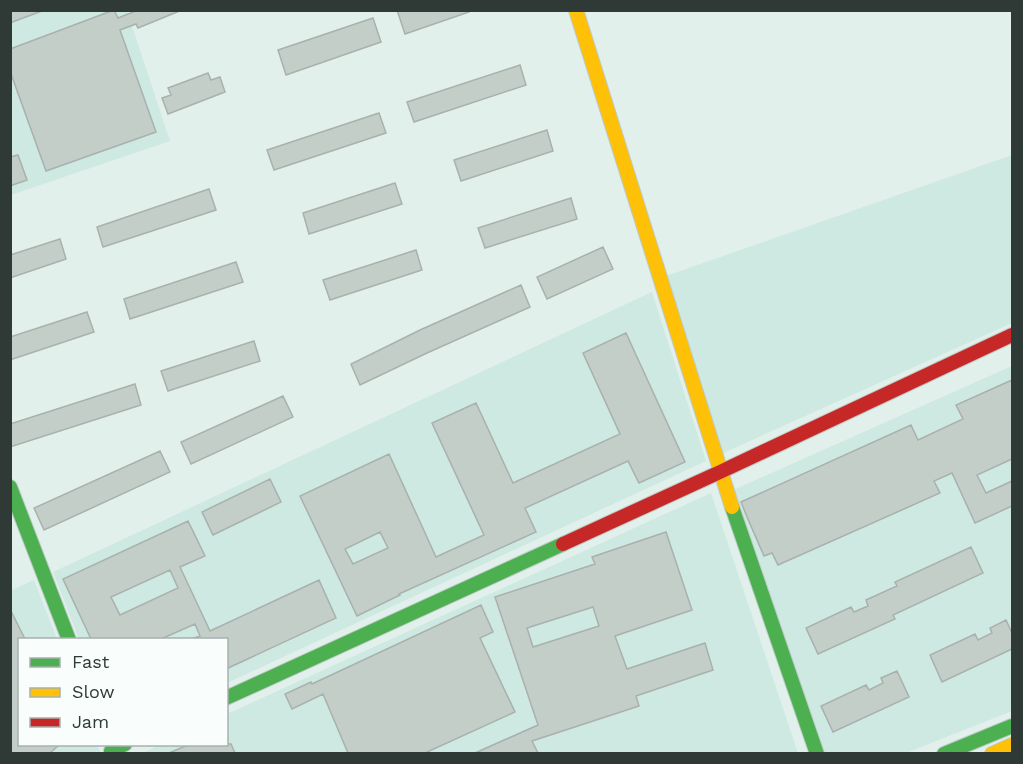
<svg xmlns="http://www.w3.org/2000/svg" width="1023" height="764" font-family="'Work Sans',sans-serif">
<rect width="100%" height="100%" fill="#e2f0ec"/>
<path fill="#cee8e2" d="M 10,11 L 127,11 L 170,141 L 11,195 Z
M 1012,155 L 1012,323 L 721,454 L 666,276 Z
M 652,292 L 706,461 L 227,683 L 226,640 L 79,639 L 53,572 Z
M 1012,366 L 1012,711 L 906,753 L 823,753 L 731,491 Z
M 711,493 L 798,753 L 140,754 L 160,745 L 226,744 L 227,714 Z
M 34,580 L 57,639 L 20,640 L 20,744 L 97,745 L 101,753 L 11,753 L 10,591 Z"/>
<path fill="#c2cec7" stroke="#a8b1ad" stroke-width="1.5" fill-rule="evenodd" d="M 10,10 L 42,10 L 42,11 L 10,23 Z
M 114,10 L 118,18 L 138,10 L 182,10 L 138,28 L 136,24 L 120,30 L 156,132 L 46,171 L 10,71 L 10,49 Z
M 397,10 L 469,10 L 469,12 L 405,34 Z
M 373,18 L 381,42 L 286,75 L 278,50 Z
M 520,65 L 526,85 L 414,122 L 407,102 Z
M 208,73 L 211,80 L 220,77 L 225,92 L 168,114 L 162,98 L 171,95 L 168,88 Z
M 379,113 L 386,133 L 274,170 L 267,150 Z
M 547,130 L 553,151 L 461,181 L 454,160 Z
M 18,155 L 27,180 L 10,186 L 10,157 Z
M 395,183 L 402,204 L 309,234 L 303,213 Z
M 209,189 L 216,210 L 103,247 L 97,227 Z
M 571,198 L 577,219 L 485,248 L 478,228 Z
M 60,239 L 66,259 L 10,278 L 10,255 Z
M 603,247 L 613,269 L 547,299 L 537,277 Z
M 416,250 L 422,270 L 330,300 L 323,280 Z
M 236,262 L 243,282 L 130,319 L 124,299 Z
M 521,285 L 530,307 L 427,353 L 360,385 L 351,364 L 420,330 Z
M 87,312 L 94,332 L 10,360 L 10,337 Z
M 626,333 L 685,462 L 639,483 L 628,461 L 525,508 L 536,532 L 399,594 L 400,595 L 357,616 L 300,496 L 389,454 L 436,557 L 484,535 L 432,423 L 476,403 L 513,483 L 620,434 L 583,353 ZM 380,532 L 388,548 L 353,564 L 345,549 Z
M 254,341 L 260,361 L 168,391 L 161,371 Z
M 1012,380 L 1012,459 L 977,475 L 986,493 L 1012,481 L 1012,506 L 975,523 L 952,473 L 934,481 L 940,493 L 778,565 L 772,553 L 764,556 L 747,517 L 741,502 L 911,425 L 918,440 L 963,419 L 956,405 Z
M 135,384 L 141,405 L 10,447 L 10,424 Z
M 283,396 L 293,417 L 191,464 L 181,442 Z
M 160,451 L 170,472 L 44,530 L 34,508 Z
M 270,479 L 281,502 L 213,535 L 202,512 Z
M 188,521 L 205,556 L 180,567 L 210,631 L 319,580 L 336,618 L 226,669 L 226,639 L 191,639 L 200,636 L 195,624 L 161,639 L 91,639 L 63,579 ZM 170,570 L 178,588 L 120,615 L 111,597 Z
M 666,532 L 692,610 L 615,636 L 627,669 L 705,643 L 713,670 L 636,696 L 639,706 L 532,741 L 538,753 L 475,753 L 538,725 L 495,597 L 595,564 L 592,557 ZM 593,607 L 599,626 L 533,647 L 527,628 Z
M 971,547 L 983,573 L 893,615 L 895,619 L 818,654 L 806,628 L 851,607 L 854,612 L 868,606 L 866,600 L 897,586 L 895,582 Z
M 481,605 L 493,632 L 480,638 L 515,712 L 425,753 L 348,753 L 323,694 L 292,709 L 285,694 L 311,682 L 312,684 Z
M 10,609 L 25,639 L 20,639 L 20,744 L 60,744 L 50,753 L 10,753 Z
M 1006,620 L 1012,633 L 1012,649 L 942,682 L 930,655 L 975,634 L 978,640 L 992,633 L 990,628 Z
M 897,671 L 909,697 L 833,732 L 821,706 L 866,685 L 869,690 L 883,683 L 881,678 Z
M 190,744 L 231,744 L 235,753 L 169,753 Z"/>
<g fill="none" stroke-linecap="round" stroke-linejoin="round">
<defs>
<path id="fast" d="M 10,487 L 69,640
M 732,507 L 817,754
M 226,698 L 563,544
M 111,751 L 125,744
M 944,754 L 1012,726"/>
<path id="slow" d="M 576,10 L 732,507
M 992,754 L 1012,745"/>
<path id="jam" d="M 563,544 L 720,472 L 1012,335"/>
</defs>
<use href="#fast" stroke="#becac7" stroke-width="16"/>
<use href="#slow" stroke="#becac7" stroke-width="16"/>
<use href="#jam" stroke="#becac7" stroke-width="16"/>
<use href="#fast" stroke="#4caf50" stroke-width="14"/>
<use href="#slow" stroke="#ffc107" stroke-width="14"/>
<use href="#jam" stroke="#c62828" stroke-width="14"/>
</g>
<rect width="1023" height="764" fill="none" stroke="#2f3a37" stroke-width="24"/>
<rect x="18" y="638" width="210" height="108" fill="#f9fefd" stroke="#a8b0ae" stroke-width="1.5"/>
<rect x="30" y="658" width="30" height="9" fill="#4caf50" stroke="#a8b0ae" stroke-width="1.5"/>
<text x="72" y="668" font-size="18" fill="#2f3a37">Fast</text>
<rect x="30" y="688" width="30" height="9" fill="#ffc107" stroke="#a8b0ae" stroke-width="1.5"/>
<text x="72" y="698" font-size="18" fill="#2f3a37">Slow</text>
<rect x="30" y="718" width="30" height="9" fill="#c62828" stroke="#a8b0ae" stroke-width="1.5"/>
<text x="72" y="728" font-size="18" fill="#2f3a37">Jam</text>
</svg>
